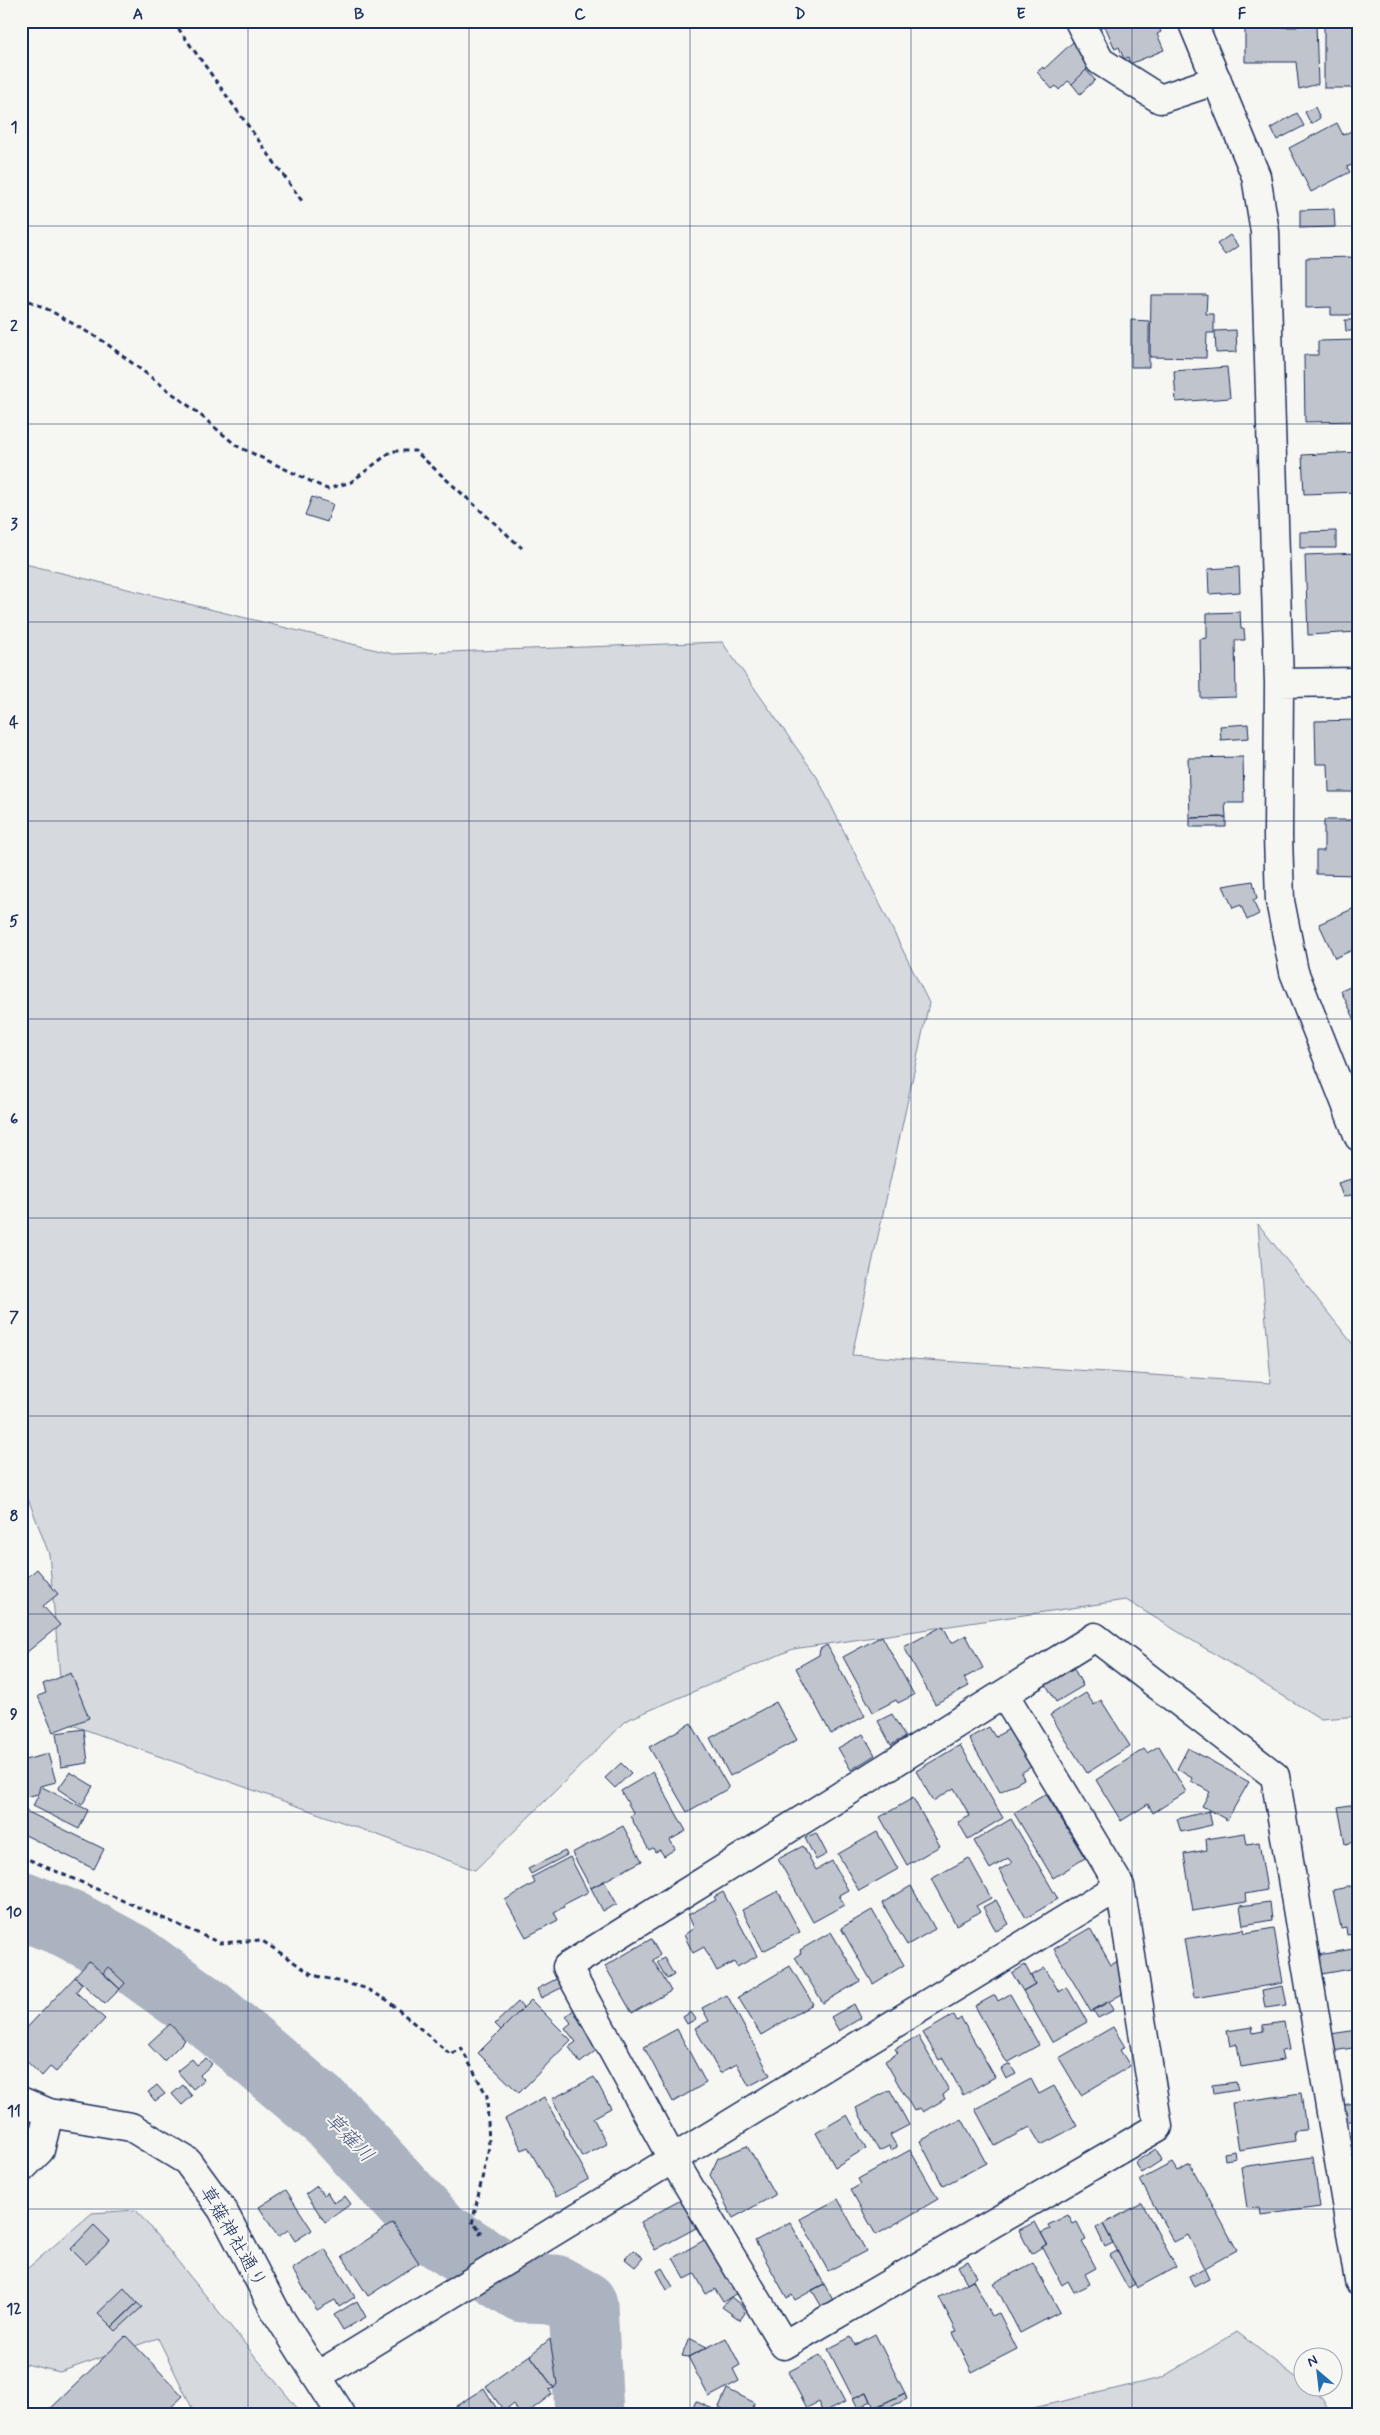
<svg xmlns="http://www.w3.org/2000/svg" width="1380" height="2435" font-family="Mynerve,'Klee One',sans-serif">
<rect width="100%" height="100%" fill="#f6f6f2"/>
<filter id="ink" filterUnits="userSpaceOnUse"><feTurbulence type="fractalNoise" baseFrequency=".02" numOctaves="2"/><feDisplacementMap in="SourceGraphic" scale="10" xChannelSelector="R" yChannelSelector="G"/><feConvolveMatrix kernelMatrix="1 2 1 2 8 2 1 2 1" color-interpolation-filters="sRGB"/></filter>
<g filter="url(#ink)">
<path fill="#d6d9dd" stroke="#78849e" d="M 21,563 L 393,654 L 722,642 L 817,777 L 929,1003 L 852,1355 L 1271,1383 L 1258,1224 L 1359,1352 L 1359,1716 L 1321,1719 L 1126,1600 L 793,1649 L 627,1720 L 475,1870 L 64,1722 L 49,1554 L 21,1480 Z
M 136,2210 L 302,2414 L 195,2414 L 158,2338 L 60,2372 L 21,2363 L 21,2274 L 92,2213 Z
M 1237,2332 L 1302,2382 L 1302,2388 C 1318,2388 1324,2401 1330,2414 L 1008,2414 L 1161,2378 Z"/>
<g fill="none" stroke-linecap="round" stroke-linejoin="round">
<path stroke="#abb2c0" stroke-width="69" d="M 21,1905 L 69,1924 L 130,1957 L 209,2014 L 332,2118 L 437,2233 L 523,2288 L 554,2289 L 583,2305 L 589,2414"/>
</g>
<path fill="#c0c4cd" stroke="#1b2f5e" d="M 1093,21 L 1156,21 L 1161,32 L 1157,34 L 1164,50 L 1130,64 L 1128,57 L 1124,59 L 1119,47 L 1115,49 L 1105,26 L 1097,30 Z
M 1324,21 L 1359,21 L 1359,88 L 1324,88 Z
M 1245,23 L 1277,23 L 1276,27 L 1297,27 L 1297,23 L 1316,23 L 1318,84 L 1299,89 L 1296,62 L 1245,62 Z
M 1073,42 L 1093,63 L 1072,84 L 1068,81 L 1059,90 L 1056,86 L 1052,89 L 1037,72 L 1043,67 L 1044,69 Z
M 1086,70 L 1095,80 L 1080,94 L 1072,84 Z
M 1315,107 L 1320,118 L 1311,124 L 1305,112 Z
M 1297,113 L 1304,126 L 1277,140 L 1271,128 Z
M 1337,123 L 1343,135 L 1355,129 L 1359,136 L 1359,162 L 1347,167 L 1350,172 L 1311,192 L 1289,148 Z
M 1334,209 L 1335,227 L 1300,228 L 1300,210 Z
M 1230,235 L 1238,246 L 1225,255 L 1217,244 Z
M 1359,257 L 1358,315 L 1331,315 L 1331,307 L 1306,308 L 1306,258 Z
M 1151,295 L 1207,295 L 1206,314 L 1214,314 L 1214,333 L 1207,333 L 1206,358 L 1150,357 Z
M 1131,320 L 1149,321 L 1149,367 L 1131,367 Z
M 1345,320 L 1359,320 L 1359,331 L 1346,331 Z
M 1236,330 L 1237,352 L 1216,353 L 1215,331 Z
M 1359,340 L 1359,421 L 1305,422 L 1304,355 L 1318,355 L 1318,341 Z
M 1227,367 L 1230,398 L 1176,402 L 1174,371 Z
M 1359,452 L 1359,492 L 1304,494 L 1302,455 Z
M 312,497 L 333,504 L 327,522 L 305,515 Z
M 1336,531 L 1336,548 L 1300,548 L 1300,532 Z
M 1359,553 L 1357,632 L 1308,635 L 1305,555 Z
M 1239,567 L 1240,592 L 1209,594 L 1208,569 Z
M 1240,612 L 1241,629 L 1244,629 L 1245,640 L 1235,640 L 1236,697 L 1201,698 L 1200,639 L 1207,638 L 1207,613 Z
M 1359,720 L 1359,792 L 1329,792 L 1328,764 L 1316,764 L 1315,721 Z
M 1248,724 L 1249,738 L 1221,740 L 1220,726 Z
M 1243,757 L 1244,803 L 1225,803 L 1226,817 L 1190,818 L 1188,758 Z
M 1226,817 L 1226,827 L 1190,827 L 1190,818 Z
M 1324,820 L 1359,820 L 1359,875 L 1316,874 L 1316,851 L 1324,851 Z
M 1253,881 L 1257,899 L 1253,901 L 1259,914 L 1247,920 L 1241,905 L 1233,908 L 1223,886 Z
M 1359,906 L 1359,947 L 1335,958 L 1319,924 Z
M 1359,983 L 1359,1021 L 1356,1022 L 1341,991 Z
M 1351,1179 L 1355,1194 L 1343,1197 L 1338,1183 Z
M 37,1569 L 58,1594 L 43,1606 L 60,1625 L 21,1657 L 21,1579 L 23,1581 Z
M 943,1626 L 952,1643 L 966,1635 L 983,1668 L 964,1678 L 969,1686 L 935,1704 L 904,1647 Z
M 882,1636 L 914,1695 L 898,1703 L 896,1700 L 873,1712 L 843,1657 Z
M 827,1645 L 865,1716 L 831,1734 L 796,1668 L 819,1655 L 820,1649 Z
M 1072,1665 L 1083,1686 L 1056,1702 L 1044,1681 Z
M 71,1673 L 89,1718 L 53,1732 L 38,1696 L 46,1693 L 43,1684 Z
M 1086,1693 L 1094,1705 L 1101,1700 L 1130,1746 L 1087,1773 L 1050,1715 Z
M 776,1702 L 797,1740 L 730,1776 L 710,1738 Z
M 892,1714 L 905,1737 L 891,1745 L 878,1721 Z
M 691,1723 L 729,1788 L 687,1812 L 649,1747 Z
M 989,1727 L 995,1737 L 1009,1729 L 1031,1767 L 1021,1773 L 1024,1779 L 1000,1792 L 969,1738 Z
M 84,1729 L 88,1763 L 61,1767 L 56,1733 Z
M 863,1734 L 875,1755 L 851,1770 L 838,1748 Z
M 960,1745 L 1003,1818 L 968,1839 L 958,1822 L 970,1816 L 954,1788 L 933,1801 L 916,1771 Z
M 1159,1746 L 1186,1792 L 1153,1813 L 1148,1804 L 1121,1821 L 1096,1780 L 1144,1749 L 1147,1753 Z
M 1188,1748 L 1249,1782 L 1227,1820 L 1202,1806 L 1210,1792 L 1191,1781 L 1192,1778 L 1177,1769 Z
M 48,1754 L 56,1782 L 40,1786 L 38,1794 L 21,1798 L 21,1761 Z
M 621,1763 L 631,1773 L 615,1788 L 605,1778 Z
M 70,1772 L 93,1786 L 82,1805 L 58,1789 Z
M 653,1772 L 686,1831 L 670,1840 L 675,1849 L 664,1856 L 660,1850 L 655,1852 L 653,1848 L 649,1850 L 630,1816 L 634,1814 L 621,1791 Z
M 42,1787 L 88,1810 L 79,1829 L 33,1806 Z
M 1046,1794 L 1085,1858 L 1053,1878 L 1014,1813 Z
M 1359,1795 L 1359,1841 L 1345,1844 L 1338,1807 L 1356,1804 L 1354,1796 Z
M 913,1798 L 940,1846 L 907,1865 L 880,1817 Z
M 22,1809 L 104,1849 L 94,1869 L 21,1833 Z
M 1209,1811 L 1212,1825 L 1181,1832 L 1177,1819 Z
M 1011,1819 L 1058,1899 L 1026,1918 L 999,1870 L 1012,1863 L 1008,1858 L 990,1869 L 974,1841 Z
M 623,1826 L 642,1861 L 591,1888 L 572,1853 Z
M 877,1832 L 898,1869 L 859,1891 L 838,1854 Z
M 816,1833 L 827,1854 L 816,1860 L 805,1838 Z
M 1245,1833 L 1247,1844 L 1259,1842 L 1267,1890 L 1245,1894 L 1246,1902 L 1193,1911 L 1184,1854 L 1207,1850 L 1206,1839 Z
M 803,1846 L 816,1870 L 832,1861 L 848,1890 L 839,1895 L 844,1905 L 813,1922 L 778,1859 Z
M 565,1851 L 567,1855 L 531,1874 L 528,1869 Z
M 570,1857 L 588,1892 L 563,1905 L 564,1907 L 554,1912 L 558,1920 L 526,1937 L 505,1900 L 535,1883 L 532,1877 Z
M 969,1858 L 991,1898 L 976,1906 L 980,1912 L 956,1925 L 931,1879 Z
M 604,1881 L 617,1904 L 603,1911 L 591,1888 Z
M 1359,1885 L 1359,1933 L 1347,1935 L 1346,1927 L 1341,1928 L 1333,1890 Z
M 911,1886 L 935,1929 L 907,1945 L 882,1903 Z
M 778,1891 L 800,1932 L 763,1951 L 742,1910 Z
M 723,1892 L 757,1956 L 737,1967 L 734,1962 L 717,1971 L 704,1947 L 693,1953 L 684,1935 L 694,1928 L 688,1915 L 716,1900 L 714,1897 Z
M 996,1900 L 1009,1924 L 996,1931 L 983,1907 Z
M 1270,1902 L 1272,1920 L 1243,1925 L 1240,1906 Z
M 872,1910 L 904,1965 L 873,1984 L 841,1928 Z
M 1090,1928 L 1111,1965 L 1118,1961 L 1122,1994 L 1091,2012 L 1054,1949 Z
M 1274,1928 L 1283,1983 L 1194,1998 L 1184,1939 L 1244,1929 L 1245,1933 Z
M 831,1932 L 860,1981 L 823,2003 L 795,1957 L 801,1953 L 800,1950 Z
M 651,1939 L 660,1955 L 653,1960 L 671,1991 L 632,2013 L 605,1966 Z
M 1353,1949 L 1356,1968 L 1322,1974 L 1318,1955 Z
M 664,1958 L 674,1975 L 667,1979 L 657,1962 Z
M 89,1961 L 120,1989 L 105,2004 L 75,1977 Z
M 1025,1965 L 1035,1984 L 1023,1991 L 1012,1973 Z
M 790,1966 L 813,2004 L 761,2035 L 738,1997 Z
M 108,1967 L 125,1983 L 120,1989 L 103,1973 Z
M 1045,1968 L 1059,1992 L 1067,1987 L 1087,2022 L 1052,2042 L 1023,1991 L 1035,1984 L 1031,1976 Z
M 1359,1973 L 1359,2023 L 1358,2023 L 1350,1975 Z
M 562,1976 L 567,1985 L 541,1998 L 537,1989 Z
M 75,1977 L 82,1984 L 76,1992 L 105,2019 L 56,2072 L 50,2067 L 42,2076 L 21,2056 L 21,2034 Z
M 1283,1986 L 1287,2005 L 1265,2008 L 1262,1990 Z
M 1010,1994 L 1039,2045 L 1007,2063 L 975,2006 L 995,1995 L 998,2001 Z
M 727,1995 L 770,2075 L 749,2086 L 737,2064 L 720,2073 L 695,2028 L 709,2021 L 702,2008 Z
M 531,2000 L 571,2040 L 519,2093 L 478,2053 Z
M 1109,2001 L 1114,2010 L 1098,2018 L 1093,2010 Z
M 518,2002 L 523,2008 L 501,2030 L 495,2024 Z
M 854,2004 L 861,2018 L 839,2031 L 831,2017 Z
M 576,2008 L 604,2044 L 580,2063 L 569,2047 L 576,2042 L 565,2028 L 571,2023 L 566,2016 Z
M 691,2012 L 696,2019 L 687,2024 L 683,2017 Z
M 954,2015 L 957,2021 L 961,2018 L 995,2077 L 963,2095 L 943,2058 L 939,2060 L 923,2033 Z
M 1284,2022 L 1289,2050 L 1281,2051 L 1283,2060 L 1241,2067 L 1237,2044 L 1230,2046 L 1227,2031 L 1252,2027 L 1253,2033 L 1263,2031 L 1263,2025 Z
M 170,2024 L 185,2040 L 164,2061 L 148,2044 Z
M 1113,2027 L 1125,2047 L 1120,2050 L 1130,2066 L 1081,2095 L 1059,2058 Z
M 677,2029 L 706,2083 L 673,2102 L 644,2047 Z
M 1358,2030 L 1359,2047 L 1333,2051 L 1330,2034 Z
M 918,2036 L 949,2090 L 943,2095 L 945,2099 L 923,2112 L 920,2108 L 914,2111 L 885,2061 L 898,2053 L 895,2049 Z
M 1359,2053 L 1359,2096 L 1358,2096 L 1352,2054 Z
M 206,2058 L 212,2064 L 200,2075 L 204,2080 L 193,2089 L 177,2071 L 192,2059 L 197,2065 Z
M 1010,2064 L 1016,2074 L 1006,2079 L 1001,2069 Z
M 594,2077 L 611,2108 L 593,2118 L 607,2144 L 582,2157 L 552,2099 Z
M 1031,2079 L 1039,2094 L 1054,2086 L 1077,2126 L 1041,2145 L 1030,2127 L 995,2146 L 975,2109 Z
M 1236,2082 L 1238,2090 L 1213,2094 L 1212,2085 Z
M 157,2085 L 165,2094 L 155,2101 L 148,2092 Z
M 183,2085 L 192,2096 L 182,2105 L 172,2094 Z
M 890,2090 L 909,2125 L 890,2135 L 897,2147 L 891,2150 L 889,2146 L 879,2151 L 856,2108 Z
M 1301,2093 L 1306,2130 L 1294,2131 L 1295,2141 L 1239,2150 L 1232,2103 Z
M 544,2097 L 589,2179 L 556,2197 L 528,2147 L 522,2150 L 505,2119 Z
M 1359,2102 L 1359,2119 L 1346,2122 L 1343,2105 Z
M 847,2115 L 866,2148 L 835,2167 L 816,2133 Z
M 962,2119 L 986,2163 L 943,2186 L 920,2141 Z
M 747,2146 L 775,2195 L 733,2218 L 710,2175 L 718,2158 Z
M 1156,2149 L 1162,2160 L 1142,2173 L 1135,2162 Z
M 910,2150 L 938,2199 L 876,2235 L 851,2190 L 861,2184 L 858,2179 Z
M 1235,2151 L 1236,2158 L 1225,2160 L 1224,2153 Z
M 1313,2157 L 1320,2207 L 1261,2215 L 1260,2207 L 1247,2208 L 1241,2167 Z
M 1172,2163 L 1177,2171 L 1190,2164 L 1237,2250 L 1205,2268 L 1188,2235 L 1174,2242 L 1140,2180 Z
M 317,2186 L 323,2195 L 327,2192 L 334,2203 L 345,2196 L 351,2204 L 325,2222 L 306,2194 Z
M 286,2190 L 312,2230 L 295,2241 L 288,2230 L 278,2237 L 259,2207 Z
M 838,2199 L 866,2251 L 828,2271 L 800,2219 Z
M 681,2200 L 696,2228 L 655,2250 L 640,2222 Z
M 1142,2203 L 1176,2267 L 1137,2288 L 1103,2224 Z
M 1068,2215 L 1073,2224 L 1077,2222 L 1086,2240 L 1082,2242 L 1096,2268 L 1085,2274 L 1090,2284 L 1074,2292 L 1068,2281 L 1062,2285 L 1042,2247 L 1047,2244 L 1041,2233 L 1050,2229 L 1048,2225 Z
M 790,2222 L 824,2284 L 795,2300 L 792,2295 L 787,2298 L 755,2241 Z
M 1035,2222 L 1047,2244 L 1031,2254 L 1019,2230 Z
M 393,2223 L 419,2263 L 368,2296 L 342,2256 Z
M 1103,2224 L 1113,2243 L 1105,2247 L 1096,2228 Z
M 94,2225 L 110,2241 L 86,2264 L 71,2249 Z
M 706,2239 L 737,2293 L 723,2302 L 715,2289 L 706,2294 L 695,2274 L 685,2279 L 673,2258 Z
M 325,2249 L 355,2297 L 339,2307 L 335,2300 L 317,2310 L 292,2269 Z
M 633,2250 L 643,2258 L 635,2267 L 625,2259 Z
M 1117,2251 L 1135,2284 L 1128,2288 L 1110,2255 Z
M 968,2261 L 977,2277 L 967,2283 L 958,2266 Z
M 1033,2263 L 1060,2312 L 1020,2333 L 994,2283 Z
M 662,2268 L 673,2287 L 667,2290 L 657,2271 Z
M 1204,2268 L 1209,2279 L 1194,2287 L 1189,2276 Z
M 973,2280 L 992,2316 L 999,2313 L 1017,2349 L 972,2372 L 953,2333 L 957,2332 L 939,2297 Z
M 824,2284 L 834,2302 L 823,2309 L 812,2290 Z
M 124,2288 L 137,2303 L 112,2327 L 98,2313 Z
M 731,2297 L 741,2305 L 745,2313 L 740,2320 L 722,2307 Z
M 357,2301 L 366,2317 L 343,2330 L 334,2315 Z
M 137,2303 L 142,2307 L 116,2331 L 112,2327 Z
M 875,2334 L 905,2393 L 874,2408 L 867,2392 L 853,2398 L 828,2349 L 851,2337 L 855,2345 Z
M 126,2336 L 183,2396 L 164,2414 L 45,2414 Z
M 689,2338 L 707,2347 L 688,2357 L 682,2356 Z
M 726,2338 L 740,2365 L 733,2369 L 739,2381 L 709,2397 L 688,2357 Z
M 550,2339 L 557,2384 L 554,2388 L 530,2355 Z
M 530,2355 L 554,2388 L 549,2390 L 552,2394 L 526,2414 L 520,2414 L 513,2404 L 504,2411 L 486,2386 Z
M 820,2355 L 845,2402 L 823,2413 L 818,2402 L 807,2408 L 788,2372 Z
M 484,2388 L 500,2414 L 457,2414 L 453,2408 Z
M 727,2389 L 755,2403 L 750,2414 L 732,2414 L 719,2407 Z
M 867,2392 L 871,2401 L 858,2408 L 853,2398 Z
M 905,2393 L 907,2399 L 878,2413 L 874,2408 Z
M 695,2401 L 724,2414 L 689,2414 Z"/>
<g fill="none" stroke-linecap="round" stroke-linejoin="round">
<defs>
<path id="street" d="M 1079,21 L 1100,61 L 1160,99 L 1217,80
M 1004,1694 L 1120,1886 L 1158,2127 L 784,2345 L 672,2158 L 567,1967 L 1095,1637 L 1275,1776 L 1359,2281
M 21,2169 L 40,2150 L 49,2113
M 317,2376 L 1120,1886"/>
<path id="secondary" d="M 1192,21 L 1256,176 L 1265,232 L 1279,683 L 1278,836 L 1280,901 L 1294,972 L 1359,1137
M 1279,683 L 1359,682
M 21,2101 L 49,2113 L 131,2127 L 187,2161 L 222,2209 L 276,2312 L 341,2414"/>
</defs>
<use href="#street" stroke="#1b2f5e" stroke-width="31"/>
<use href="#secondary" stroke="#1b2f5e" stroke-width="31"/>
<path stroke="#1b2f5e" stroke-width="3" stroke-dasharray="5 4" stroke-linecap="butt" d="M 173,21 L 302,201
M 21,297 L 49,310 L 103,341 L 193,409 L 237,446 L 327,489 L 351,482 L 392,451 L 415,451 L 522,548
M 21,1856 L 220,1943 L 261,1940 L 313,1975 L 365,1988 L 387,2000 L 451,2055 L 461,2048 L 487,2096 L 489,2147 L 472,2224 L 482,2230 L 478,2237"/>
<use href="#street" stroke="#f6f6f2" stroke-width="28"/>
<use href="#secondary" stroke="#f6f6f2" stroke-width="28"/>
</g>
</g>
<path fill="none" stroke="#1b2f5e" stroke-width="1" stroke-opacity="0.55" d="M 248,21 L 248,2414M 469,21 L 469,2414M 690,21 L 690,2414M 911,21 L 911,2414M 1132,21 L 1132,2414M 21,226 L 1359,226M 21,424 L 1359,424M 21,622 L 1359,622M 21,821 L 1359,821M 21,1019 L 1359,1019M 21,1218 L 1359,1218M 21,1416 L 1359,1416M 21,1614 L 1359,1614M 21,1812 L 1359,1812M 21,2011 L 1359,2011M 21,2209 L 1359,2209"/>
<g text-anchor="middle" dominant-baseline="central" stroke-width="4" stroke-linejoin="round" paint-order="stroke">
<g font-size="19" fill="#1b2f5e" stroke="#f6f6f2">
<text transform="translate(233 2237) rotate(60)">草薙神社通り</text>
</g>
<g font-size="20" font-style="italic" fill="#46567b" stroke="#f6f6f2">
<text transform="translate(349 2138) rotate(46)">草薙川</text>
</g>
</g>
<rect width="1380" height="2435" fill="none" stroke="#f6f6f2" stroke-width="55"/>
<g transform="translate(1318 2372) rotate(332)"><circle r="24" fill="#f6f6f2" stroke="#9ea6b7"/>
<path d="M0-4L9 19L0 12L-9 19Z" fill="#1f6fb2"/>
<text y="-8" font-size="14" font-weight="bold" text-anchor="middle" fill="#1b2f5e">N</text>
</g>
<rect x="28" y="28" width="1324" height="2380" fill="none" stroke="#1b2f5e" stroke-width="2"/>
<g font-size="16" text-anchor="middle" font-weight="bold" fill="#1b2f5e">
<text x="138" y="19">A</text>
<text x="359" y="19">B</text>
<text x="580" y="19">C</text>
<text x="800" y="19">D</text>
<text x="1021" y="19">E</text>
<text x="1242" y="19">F</text>
<text x="14" y="132">1</text>
<text x="14" y="331">2</text>
<text x="14" y="529">3</text>
<text x="14" y="727">4</text>
<text x="14" y="926">5</text>
<text x="14" y="1124">6</text>
<text x="14" y="1322">7</text>
<text x="14" y="1521">8</text>
<text x="14" y="1719">9</text>
<text x="14" y="1917">10</text>
<text x="14" y="2116">11</text>
<text x="14" y="2314">12</text>
</g>
</svg>
